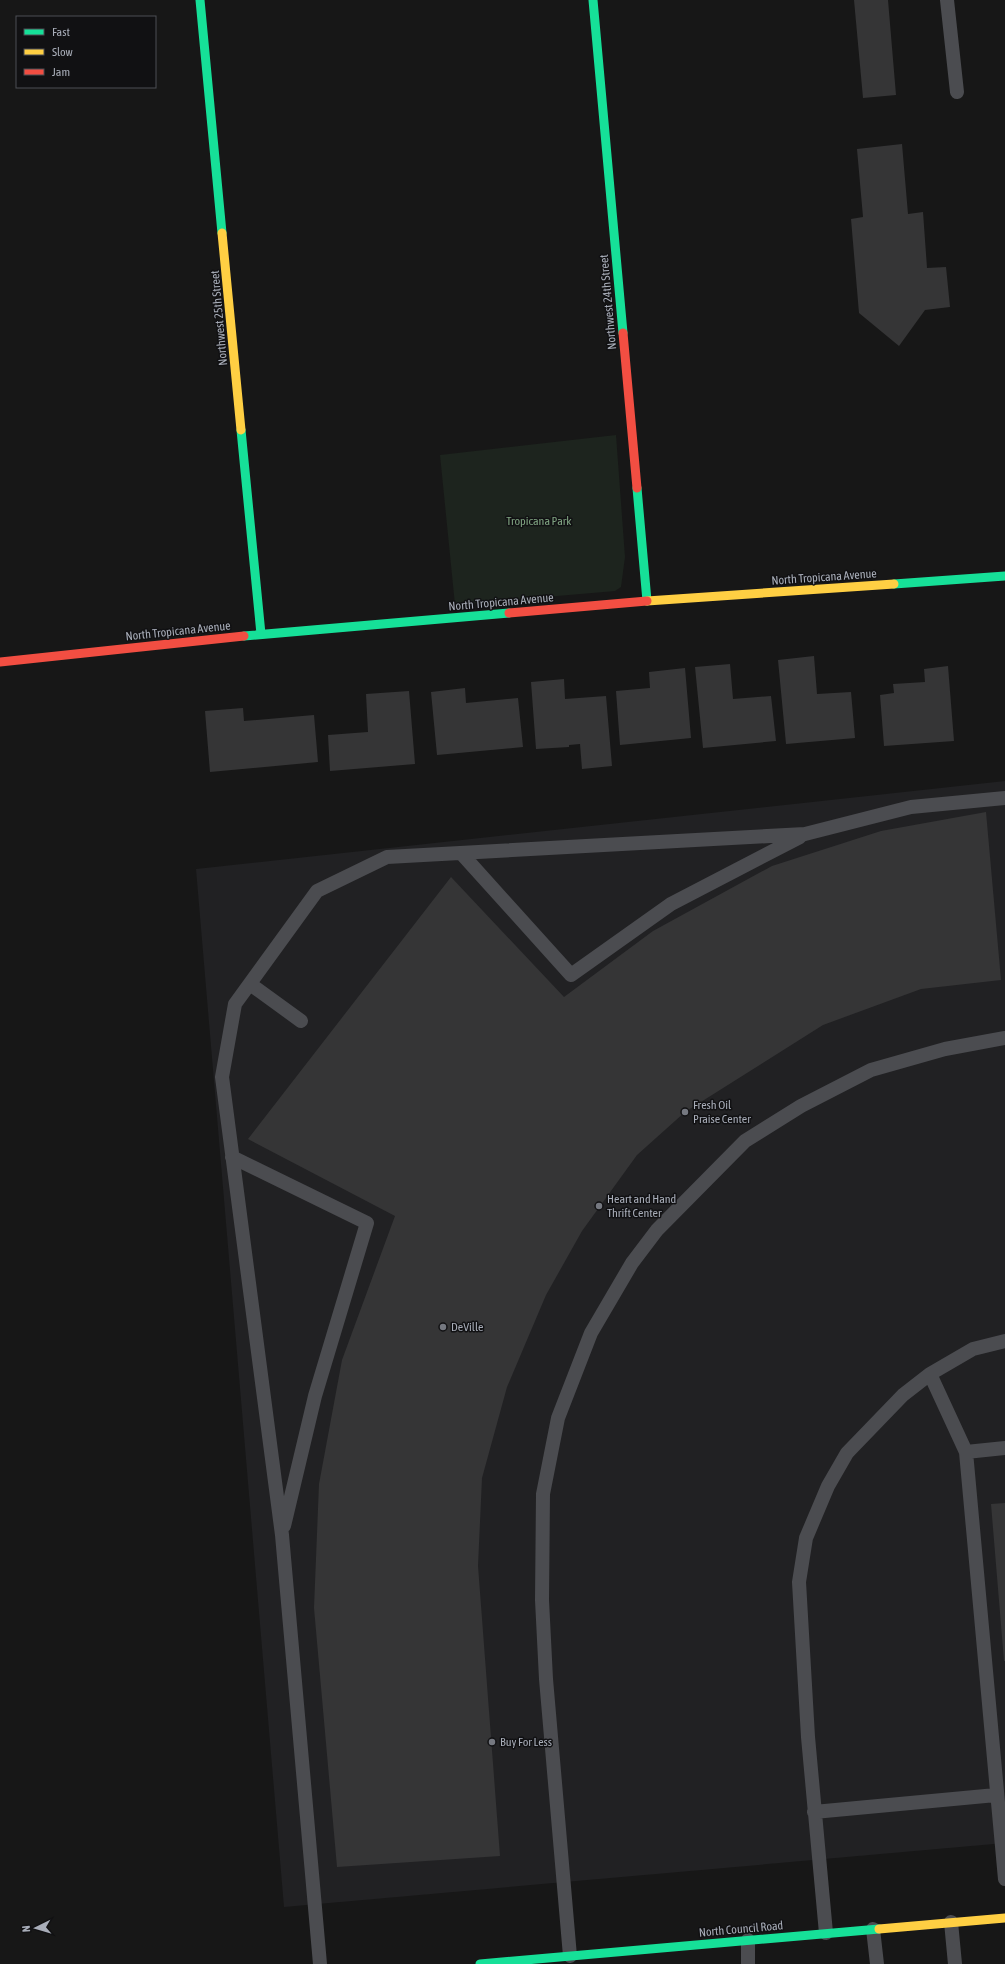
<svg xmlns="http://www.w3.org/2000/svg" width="1005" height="1964" font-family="'Asap Condensed',sans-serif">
<rect width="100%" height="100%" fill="#171717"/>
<path fill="#212123" d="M 1005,781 L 1005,1843 L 284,1907 L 196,869 Z"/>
<path fill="#1d241e" d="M 616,435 L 625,557 L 621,587 L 615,591 L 455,605 L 440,455 Z"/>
<path fill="#353536" d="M 854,0 L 888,0 L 896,95 L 863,98 Z
M 902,144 L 908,214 L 923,212 L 927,268 L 946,267 L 950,307 L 925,310 L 899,346 L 859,313 L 851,219 L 863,217 L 857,149 Z
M 814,656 L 817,694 L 851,692 L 855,738 L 786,744 L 778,660 Z
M 730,664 L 733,699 L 771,696 L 776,741 L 703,748 L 695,667 Z
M 948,666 L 954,741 L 884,746 L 880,695 L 894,693 L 893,684 L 925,682 L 924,669 Z
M 685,668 L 691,738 L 620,745 L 616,691 L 650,688 L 649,672 Z
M 564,679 L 565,699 L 606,696 L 612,766 L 582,769 L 580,744 L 569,745 L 569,747 L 536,749 L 531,682 Z
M 465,688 L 466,703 L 518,698 L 523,747 L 437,755 L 431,692 Z
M 409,691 L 415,764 L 330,771 L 328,735 L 368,732 L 366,694 Z
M 243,708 L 244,721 L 314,715 L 318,762 L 210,772 L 205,711 Z
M 986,812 L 1001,980 L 921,989 L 823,1025 L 685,1112 L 637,1155 L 582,1231 L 546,1295 L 507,1387 L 482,1478 L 478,1566 L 500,1856 L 337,1867 L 314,1608 L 319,1484 L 342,1360 L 395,1216 L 248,1139 L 451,877 L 564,997 L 653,931 L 772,866 L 881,831 Z
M 1005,1503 L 1005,1661 L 1004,1661 L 991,1504 Z"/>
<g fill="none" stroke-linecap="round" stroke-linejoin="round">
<path stroke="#4b4c50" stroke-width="14" d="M 947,0 L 957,92
M 461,853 L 571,975 L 671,904 L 800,837
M 250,984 L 301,1021
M 232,1157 L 367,1223 L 315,1396 L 284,1526
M 930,1374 L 966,1452
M 1005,1448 L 966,1452 L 1005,1879
M 814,1812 L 996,1795
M 951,1922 L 955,1964
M 873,1929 L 877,1964
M 826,1933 L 808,1737 L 799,1582 L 806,1538 L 828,1486 L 847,1453 L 903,1395 L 930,1374 L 973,1349 L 1005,1341
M 748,1940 L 748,1964
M 570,1956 L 546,1679 L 542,1600 L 543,1494 L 558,1418 L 591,1333 L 632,1263 L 657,1230 L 745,1141 L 801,1106 L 871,1070 L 945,1049 L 1005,1038
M 320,1964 L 282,1535 L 222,1077 L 235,1004 L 317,891 L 387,857 L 805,834 L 911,807 L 1005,798"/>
<path stroke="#16e098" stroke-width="9" d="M 200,0 L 222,233
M 593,0 L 623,333
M 241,430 L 261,634
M 637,488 L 647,601
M 894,584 L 1005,576
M 244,636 L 509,613
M 480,1964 L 879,1929"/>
<path stroke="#ffcf43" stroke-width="9" d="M 222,233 L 241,430
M 647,601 L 894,584
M 879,1929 L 1005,1918"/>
<path stroke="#f24e42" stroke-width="9" d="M 623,333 L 637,488
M 509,613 L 647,601
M 0,662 L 244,636"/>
</g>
<g fill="#757880" stroke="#111113" stroke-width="1.5">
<circle cx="685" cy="1112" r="4"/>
<circle cx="599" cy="1206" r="4"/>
<circle cx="443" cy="1327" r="4"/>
<circle cx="492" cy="1742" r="4"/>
</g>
<g text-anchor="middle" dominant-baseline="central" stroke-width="3" stroke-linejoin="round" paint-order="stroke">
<g font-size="12" fill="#a8adb8" stroke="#111113">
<text transform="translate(608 302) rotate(-95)">Northwest 24th Street</text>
<text transform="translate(219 318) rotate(-95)">Northwest 25th Street</text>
<text transform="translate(824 577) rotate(-4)">North Tropicana Avenue</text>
<text transform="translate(501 602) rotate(-5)">North Tropicana Avenue</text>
<text transform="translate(178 631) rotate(-6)">North Tropicana Avenue</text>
<text transform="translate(741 1929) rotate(-5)">North Council Road</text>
</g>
<g font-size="12" fill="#7fa381" stroke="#111113">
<text x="539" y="521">Tropicana Park</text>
</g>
<g font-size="12" fill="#a8adb8" stroke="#111113" text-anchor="start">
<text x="693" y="1105">Fresh Oil<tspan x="693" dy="14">Praise Center</tspan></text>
<text x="607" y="1199">Heart and Hand<tspan x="607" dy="14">Thrift Center</tspan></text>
<text x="451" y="1327">DeVille</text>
<text x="500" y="1742">Buy For Less</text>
</g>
</g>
<rect x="16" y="16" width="140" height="72" fill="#111113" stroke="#4d4f55"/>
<rect x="24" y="29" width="20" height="6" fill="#16e098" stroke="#4d4f55"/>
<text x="52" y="36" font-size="12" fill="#a8adb8">Fast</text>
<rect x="24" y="49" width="20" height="6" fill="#ffcf43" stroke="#4d4f55"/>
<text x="52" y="56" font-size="12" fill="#a8adb8">Slow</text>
<rect x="24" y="69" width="20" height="6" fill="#f24e42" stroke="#4d4f55"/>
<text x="52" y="76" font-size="12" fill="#a8adb8">Jam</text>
<g transform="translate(36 1928) rotate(265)" stroke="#111113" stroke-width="3" paint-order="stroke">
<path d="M0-3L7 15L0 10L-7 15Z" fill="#a8adb8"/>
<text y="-6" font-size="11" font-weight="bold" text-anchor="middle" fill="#a8adb8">N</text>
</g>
</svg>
